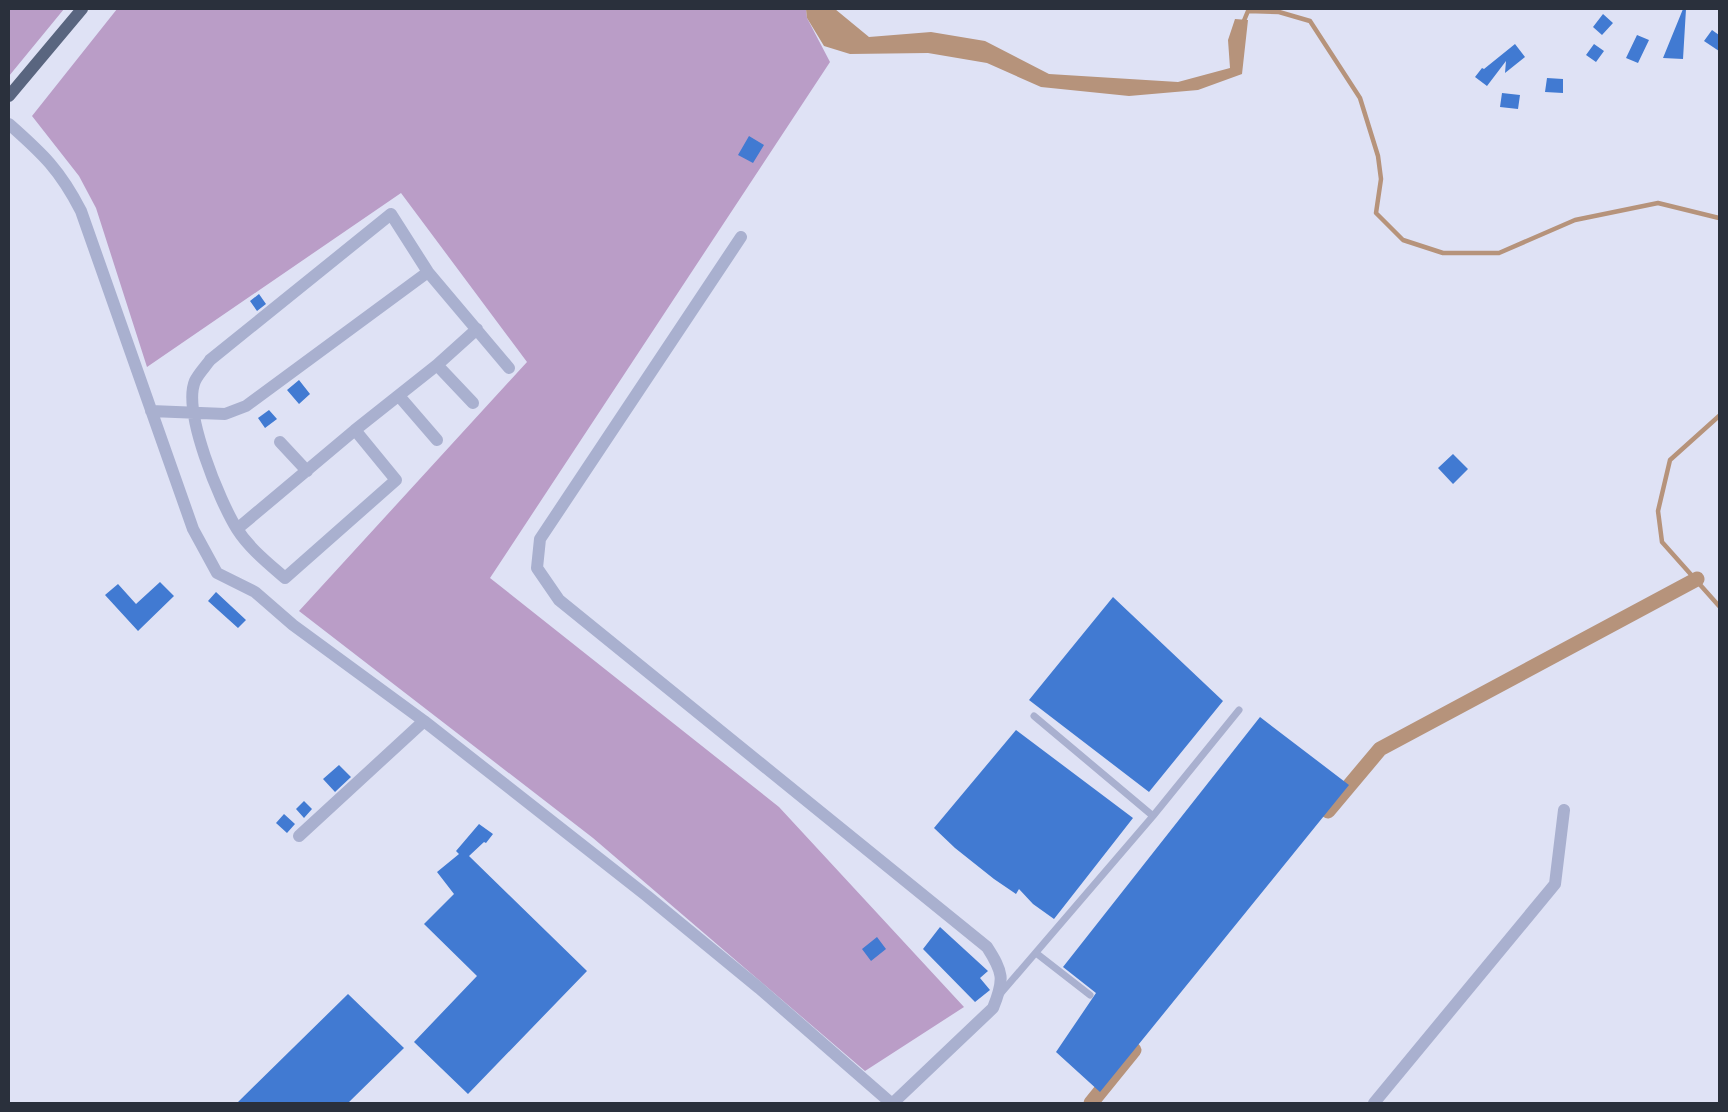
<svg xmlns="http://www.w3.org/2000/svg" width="1728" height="1112" font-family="'Exo 2',sans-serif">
<rect width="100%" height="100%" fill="#dfe2f5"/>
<path fill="#ba9dc7" d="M 9,9 L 64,9 L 9,76 Z
M 117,9 L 806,9 L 807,18 L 830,62 L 490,578 L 779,807 L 964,1007 L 865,1071 L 593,838 L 299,611 L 527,362 L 401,193 L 147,367 L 96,208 L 79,176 L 32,116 Z"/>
<path fill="#b6937b" d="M 806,9 L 835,9 L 869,37 L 931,32 L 985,41 L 1049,74 L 1178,82 L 1230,68 L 1228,40 L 1235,19 L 1248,20 L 1242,74 L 1198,90 L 1129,96 L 1041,87 L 987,63 L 928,53 L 850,54 L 824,46 L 807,18 Z"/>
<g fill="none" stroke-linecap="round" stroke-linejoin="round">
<path stroke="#b6937b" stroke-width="4.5" d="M 1243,23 L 1248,11 L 1279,12 L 1310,21 L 1360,98 L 1378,156 L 1381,179 L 1376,213 L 1403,240 L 1443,253 L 1499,253 L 1575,220 L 1658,203 L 1719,218
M 1719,416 L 1670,460 L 1658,511 L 1662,542 L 1719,606"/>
<path stroke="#b6937b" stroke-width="15" d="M 1328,811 L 1380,749 L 1697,579
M 1091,1103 L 1134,1050"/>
</g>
<path fill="#417ad2" d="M 1683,9 L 1686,9 L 1683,59 L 1663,58 Z
M 1603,14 L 1613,23 L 1602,35 L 1593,27 Z
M 1712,30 L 1719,35 L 1719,51 L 1704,41 Z
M 1637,35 L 1649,40 L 1638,63 L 1626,58 Z
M 1515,44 L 1525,57 L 1505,73 L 1506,61 L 1487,86 L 1475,77 L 1482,68 L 1484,69 Z
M 1594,44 L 1604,51 L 1596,62 L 1586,55 Z
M 1547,78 L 1563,79 L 1563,93 L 1545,92 Z
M 1502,93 L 1520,95 L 1518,109 L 1500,107 Z
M 749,136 L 764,145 L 753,163 L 738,155 Z
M 259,294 L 266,304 L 257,311 L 250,301 Z
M 299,380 L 310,394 L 299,404 L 287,390 Z
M 269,410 L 277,419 L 265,428 L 258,418 Z
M 1453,454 L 1468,469 L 1453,484 L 1438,468 Z
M 160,582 L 174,596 L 138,631 L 105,595 L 118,584 L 136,604 Z
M 216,592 L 246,620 L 238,628 L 208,601 Z
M 1113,597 L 1223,701 L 1149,792 L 1029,700 Z
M 1260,717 L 1349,785 L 1100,1092 L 1056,1052 L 1096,993 L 1063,967 Z
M 1016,730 L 1133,818 L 1054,919 L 1033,904 L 1019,889 L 1016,894 L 994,879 L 955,848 L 934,828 Z
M 339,765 L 351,777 L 335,792 L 323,779 Z
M 304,801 L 312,809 L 304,818 L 296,809 Z
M 284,814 L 295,824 L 287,833 L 276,823 Z
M 479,824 L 493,834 L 486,843 L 484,842 L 469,856 L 587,971 L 468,1094 L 414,1042 L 477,976 L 424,924 L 454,894 L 437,872 L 459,854 L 456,851 Z
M 940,927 L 988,971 L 980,978 L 990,990 L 975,1002 L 923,949 Z
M 877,937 L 886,949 L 871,961 L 862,949 Z
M 348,994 L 404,1048 L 348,1103 L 237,1103 Z"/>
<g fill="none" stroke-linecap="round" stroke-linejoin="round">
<path stroke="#a9b0cf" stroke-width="7" d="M 1034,716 L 1153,816
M 1036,953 L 1090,995
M 1001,993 L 1153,816 L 1239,710"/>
<path stroke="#a9b0cf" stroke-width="12" d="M 9,124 C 43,154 60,170 81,211 L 193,529 L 217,573 L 255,592 L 293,625 L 424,721 L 647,896 L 759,988 L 891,1103
M 741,237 L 540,539 L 537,568 L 559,600 L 987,947 C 1003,972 1005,979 993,1008 L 893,1103
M 437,365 L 473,403
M 399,396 L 437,440
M 151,411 L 225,414 L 246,406 L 428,272
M 355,430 L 396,480 L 285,578 C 268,563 249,548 237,529 C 220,502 182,411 195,381 C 198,374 206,366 210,360 L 391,214 L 428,272 L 509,368
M 280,442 L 307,471
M 237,529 L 355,430 L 437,365 L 477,329
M 299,836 L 424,721
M 1374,1103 L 1555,884 L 1564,810"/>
<path stroke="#59657f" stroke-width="12" d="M 9,96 L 82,9"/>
</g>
<rect width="1728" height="1112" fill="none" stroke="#2a303c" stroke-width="20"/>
</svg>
